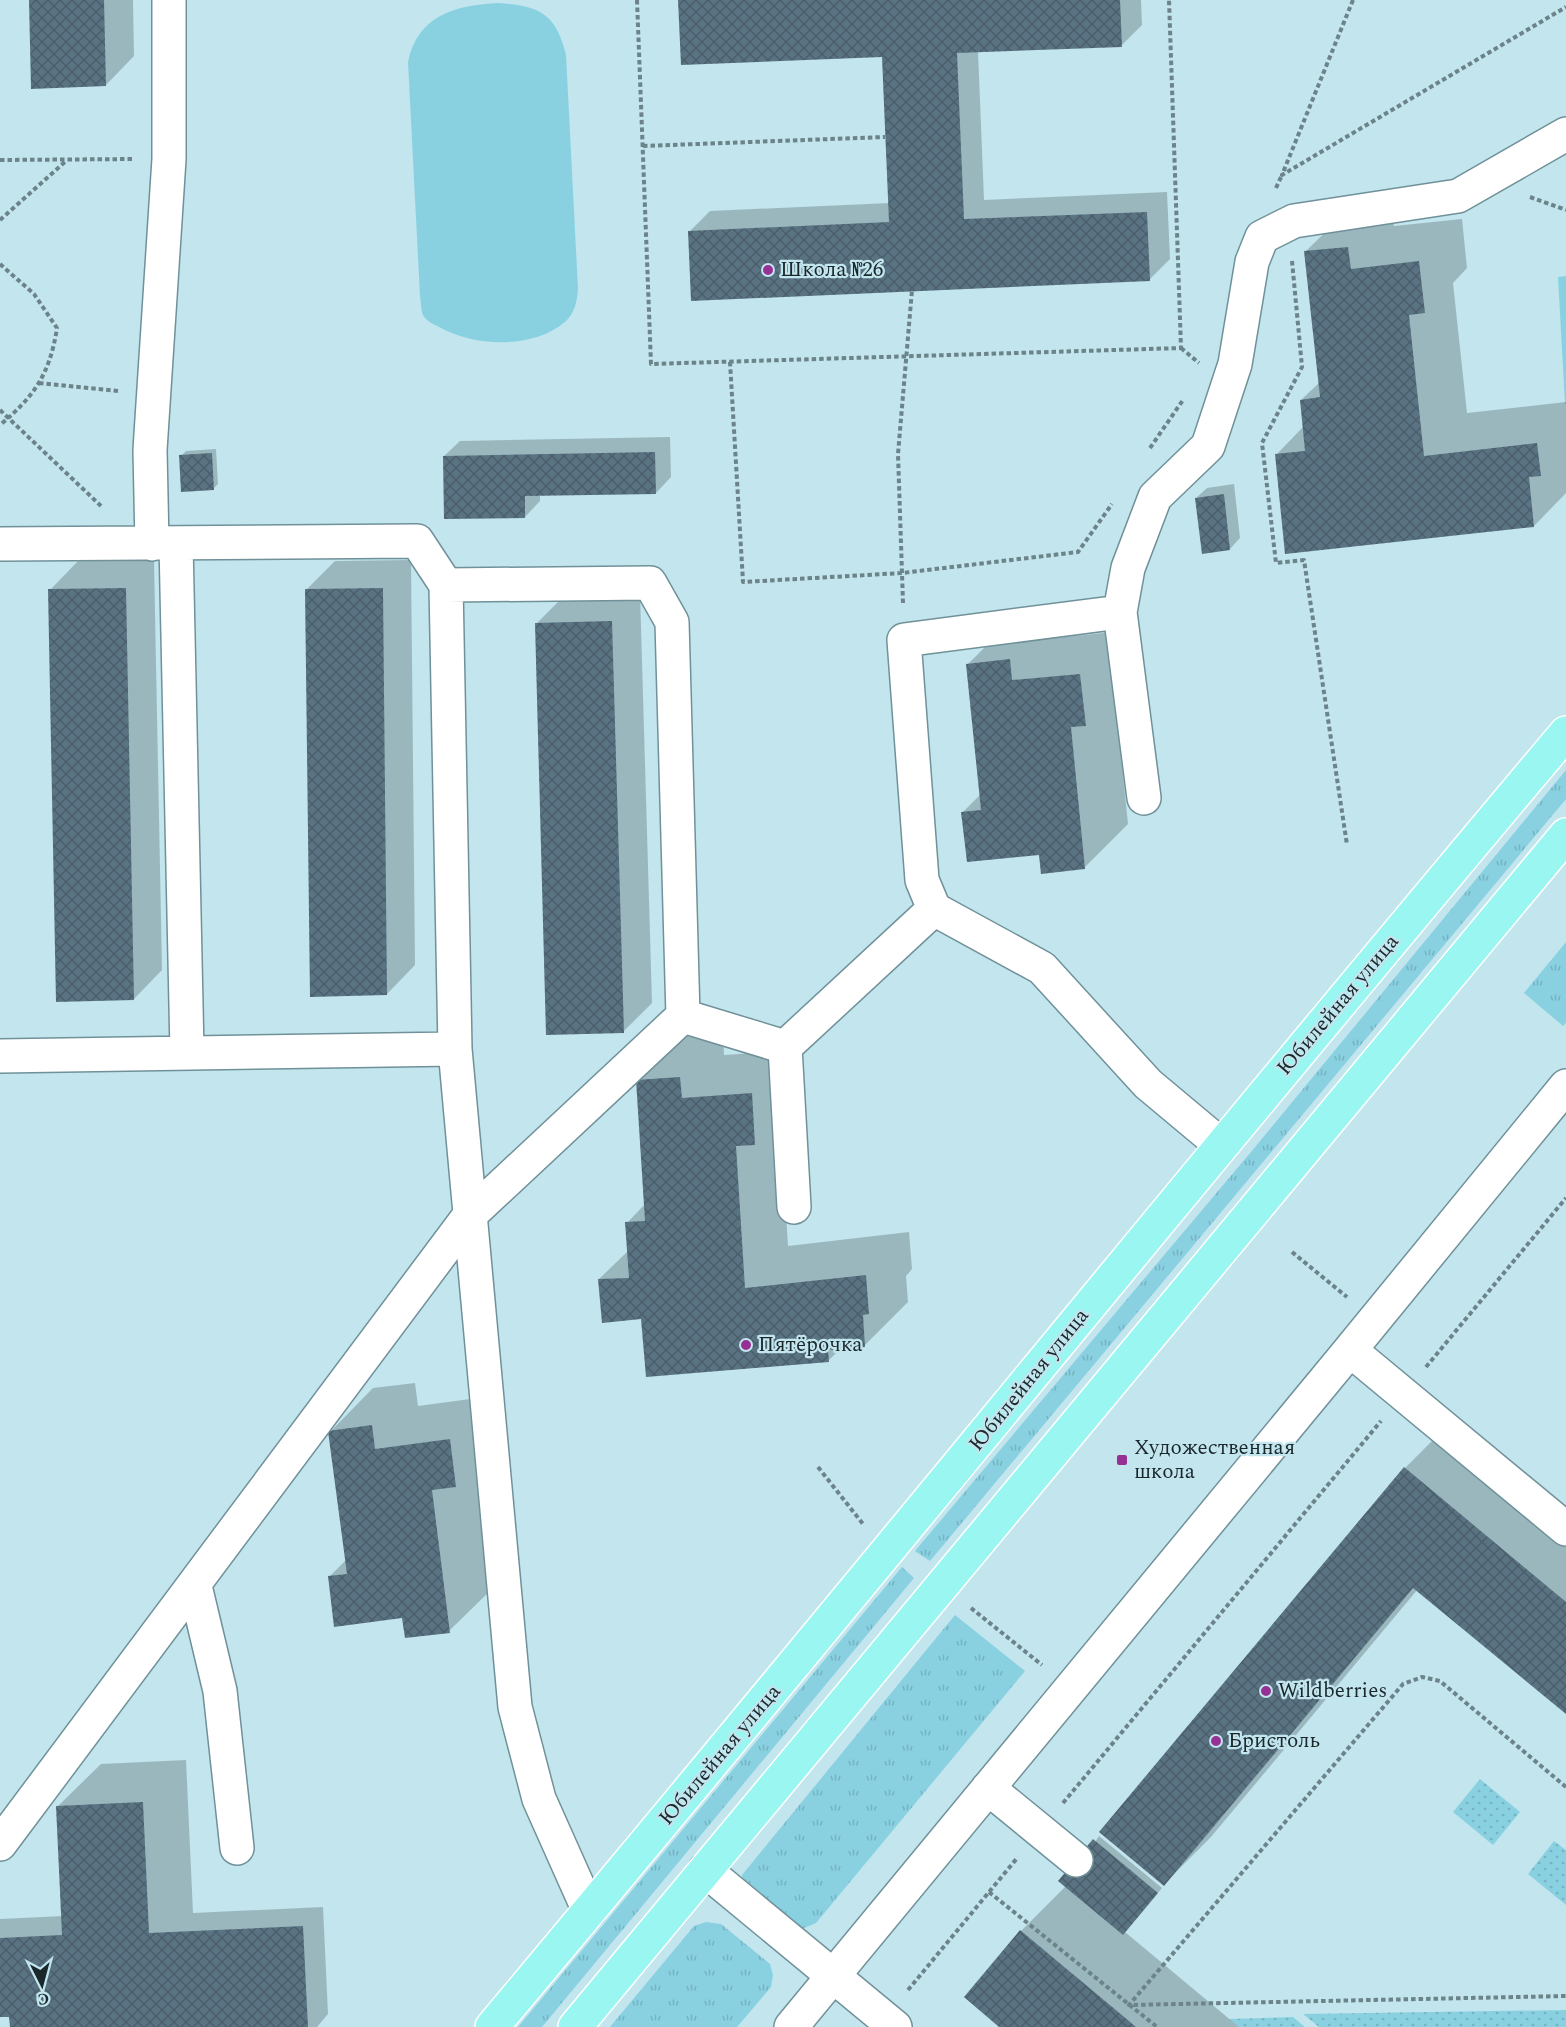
<svg xmlns="http://www.w3.org/2000/svg" width="1566" height="2027" font-family="Spectral,serif">
<defs>
<pattern id="grass-tufts" width="24" height="20" patternUnits="userSpaceOnUse" patternTransform="scale(1.5)"><rect width="24" height="20" fill="#89d1e1"/><path d="M3 7l-1-3M5 7V3M7 7l1-3M15 17l-1-3M17 17v-4M19 17l1-3" fill="none" stroke="#76b3c1"/></pattern>
<pattern id="park-dots" width="8" height="8" patternUnits="userSpaceOnUse" patternTransform="scale(1.5)"><rect width="8" height="8" fill="#89d1e1"/><path d="M2 2h.1M6 6h.1" fill="none" stroke="#76b3c1" stroke-width="1.8" stroke-linecap="round"/></pattern>
<pattern id="building-cross-hatch" width="8" height="8" patternUnits="userSpaceOnUse" patternTransform="scale(1.5)"><rect width="8" height="8" fill="#5a7383"/><path d="M0 0l8 8M0 8l8-8" fill="none" stroke="#4a5e6b"/></pattern>
</defs>
<rect width="100%" height="100%" fill="#c2e5ee"/>
<path fill="url(#grass-tufts)" d="M 1566,770 L 1566,799 L 930,1561 L 915,1551 L 1256,1146 Z
M 1566,942 L 1566,1023 L 1563,1026 L 1524,993 Z
M 902,1567 L 914,1578 L 542,2027 L 518,2027 Z
M 955,1615 L 1025,1671 L 816,1923 L 802,1929 L 744,1888 L 742,1875 Z
M 706,1922 L 721,1924 L 770,1964 L 773,1975 L 771,1987 L 737,2027 L 610,2027 L 694,1926 Z"/>
<path fill="url(#park-dots)" d="M 1480,1779 L 1520,1812 L 1493,1845 L 1453,1812 Z
M 1554,1841 L 1566,1850 L 1566,1905 L 1528,1874 Z
M 1566,2010 L 1566,2027 L 1319,2027 L 1303,2014 Z
M 1293,2017 L 1305,2027 L 1239,2027 L 1229,2019 Z"/>
<path fill="#89d1e1" d="M 499,3 C 540,6 556,14 566,55 L 578,289 C 577,301 575,313 565,322 C 533,349 476,347 441,328 C 435,325 426,321 423,315 C 421,310 421,302 420,296 L 408,62 C 418,15 455,5 499,3 Z
M 1566,276 L 1566,404 L 1565,404 L 1558,277 Z"/>
<path fill="#0003" d="M 30,0 L 133,0 L 134,56 L 106,85 Z
M 679,0 L 1141,0 L 1142,25 L 1122,45 L 978,51 L 984,200 L 1167,192 L 1170,259 L 1149,280 L 690,231 L 710,211 L 890,203 L 883,55 Z
M 1391,204 L 1394,226 L 1462,219 L 1467,268 L 1453,283 L 1467,413 L 1566,402 L 1566,493 L 1534,526 L 1276,455 L 1304,426 L 1301,400 L 1320,382 L 1305,252 L 1349,209 Z
M 670,437 L 671,477 L 656,493 L 540,494 L 540,501 L 525,517 L 444,456 L 460,441 Z
M 216,449 L 218,484 L 213,489 L 181,456 L 186,451 Z
M 1234,484 L 1240,538 L 1230,549 L 1196,498 L 1207,488 Z
M 154,560 L 162,970 L 134,999 L 50,590 L 78,561 Z
M 411,560 L 415,965 L 387,994 L 307,589 L 335,561 Z
M 640,593 L 652,1003 L 623,1032 L 536,624 L 565,595 Z
M 1053,616 L 1055,638 L 1123,631 L 1115,695 L 1128,824 L 1084,868 L 1041,854 L 963,812 L 981,794 L 968,664 L 1011,621 Z
M 723,1034 L 724,1055 L 795,1050 L 780,1118 L 788,1246 L 909,1232 L 912,1269 L 906,1276 L 908,1302 L 865,1345 L 842,1347 L 828,1361 L 642,1318 L 599,1279 L 628,1251 L 627,1223 L 645,1204 L 637,1081 L 680,1037 Z
M 415,1383 L 418,1406 L 493,1396 L 493,1588 L 449,1631 L 404,1617 L 329,1577 L 346,1560 L 330,1432 L 373,1388 Z
M 1452,1421 L 1566,1516 L 1566,1713 L 1418,1589 L 1211,1837 L 1164,1884 L 1405,1468 Z
M 186,1760 L 193,1913 L 323,1907 L 328,2014 L 317,2027 L 11,2027 L 10,2015 L 0,2015 L 0,1919 L 63,1916 L 57,1807 L 101,1764 Z
M 1099,1836 L 1162,1888 L 1125,1932 L 1239,2027 L 1001,2027 L 1021,1931 L 1066,1886 Z"/>
<path fill="url(#building-cross-hatch)" d="M 29,0 L 104,0 L 106,86 L 31,89 Z
M 678,0 L 1120,0 L 1122,47 L 957,53 L 964,219 L 1147,212 L 1150,281 L 691,301 L 688,231 L 889,222 L 882,57 L 681,65 Z
M 1348,247 L 1351,269 L 1419,261 L 1425,313 L 1409,315 L 1424,456 L 1537,443 L 1541,476 L 1529,477 L 1534,527 L 1285,554 L 1275,454 L 1305,451 L 1300,400 L 1320,397 L 1304,251 Z
M 655,452 L 656,494 L 525,496 L 525,518 L 444,519 L 443,456 Z
M 212,453 L 214,490 L 181,492 L 179,455 Z
M 1224,494 L 1230,550 L 1202,554 L 1195,498 Z
M 126,588 L 134,1000 L 56,1002 L 48,589 Z
M 383,588 L 387,995 L 310,997 L 305,589 Z
M 612,621 L 624,1033 L 546,1035 L 535,623 Z
M 1010,659 L 1012,680 L 1080,674 L 1086,726 L 1071,727 L 1085,869 L 1041,874 L 1039,855 L 967,862 L 961,812 L 981,810 L 966,664 Z
M 680,1077 L 682,1098 L 752,1093 L 755,1145 L 736,1146 L 745,1288 L 866,1275 L 869,1314 L 863,1315 L 865,1347 L 828,1350 L 829,1362 L 646,1377 L 641,1319 L 602,1323 L 598,1279 L 629,1278 L 625,1222 L 645,1221 L 636,1080 Z
M 372,1425 L 375,1449 L 450,1439 L 456,1487 L 432,1490 L 450,1633 L 405,1638 L 402,1618 L 334,1627 L 328,1576 L 347,1574 L 328,1431 Z
M 1404,1467 L 1566,1602 L 1566,1714 L 1413,1588 L 1164,1886 L 1099,1832 Z
M 143,1802 L 149,1933 L 303,1926 L 308,2027 L 10,2027 L 9,2017 L 0,2017 L 0,1938 L 62,1935 L 56,1806 Z
M 1093,1839 L 1158,1893 L 1123,1935 L 1058,1881 Z
M 1020,1930 L 1123,2016 L 1136,2027 L 999,2027 L 964,1997 Z"/>
<g fill="none" stroke-linecap="round" stroke-linejoin="round">
<defs>
<path id="minor" d="M 176,543 L 187,1052
M 0,544 L 417,541 L 446,585 L 455,1049 L 515,1707 L 539,1799 L 589,1911
M 152,544 L 150,450 L 169,159 L 169,0
M 446,585 L 650,583 L 672,622 L 683,1016 L 785,1047 L 794,1207
M 1120,612 L 904,640 L 922,880 L 934,909 L 1042,968 L 1148,1084 L 1221,1145
M 1144,798 L 1120,612 L 1128,568 L 1155,497 L 1208,446 L 1235,364 L 1252,262 L 1262,237 L 1294,221 L 1458,196 L 1566,134
M 785,1047 L 934,909
M 0,1056 L 455,1049
M 1350,1350 L 1566,1086
M 195,1586 L 220,1691 L 237,1848
M 988,1788 L 1076,1860
M 0,1844 L 469,1216 L 683,1016
M 705,1870 L 895,2027
M 791,2027 L 1350,1350 L 1566,1529"/>
<path id="major" d="M 492,2027 C 852,1598 1204,1162 1566,733
M 575,2027 L 1566,835"/>
</defs>
<use href="#minor" stroke="#709199" stroke-width="36"/>
<use href="#major" stroke="#fff" stroke-width="36"/>
<path stroke="#6b8389" stroke-width="4" stroke-dasharray="4.5 3" stroke-linecap="butt" d="M 637,0 L 651,364 L 1181,348 L 1169,0
M 1353,0 L 1282,175 L 1566,7
M 643,146 L 885,137
M 0,160 L 134,159
M 1276,188 L 1282,175
M 1530,197 L 1566,210
M 0,220 L 67,160
M 1292,261 L 1302,367 L 1262,443 L 1276,563 L 1304,560 L 1347,845
M 0,264 L 34,294 L 57,328 C 50,373 35,396 0,425
M 1181,348 L 1199,363
M 730,362 L 743,582 L 902,573 L 1078,552 L 1112,504
M 39,383 L 118,391
M 0,410 L 101,506
M 1150,448 L 1183,400
M 903,603 L 898,454 L 912,290
M 1292,1252 L 1347,1297
M 1426,1367 L 1566,1198
M 818,1467 L 863,1524
M 971,1608 L 1042,1665
M 1566,1787 L 1440,1681 L 1422,1677 L 1403,1684 L 1129,2005 L 1566,1996
M 1063,1803 L 1381,1421
M 989,1892 L 1157,2027
M 908,1990 L 1018,1857"/>
<use href="#minor" stroke="#fff" stroke-width="33"/>
<use href="#major" stroke="#99f6f1" stroke-width="33"/>
</g>
<g fill="#973094" stroke="#c2e5ee" stroke-width="2">
<circle cx="768" cy="270" r="6"/>
<circle cx="746" cy="1345" r="6"/>
<rect x="1116" y="1454" width="12" height="12" rx="3"/>
<circle cx="1266" cy="1691" r="6"/>
<circle cx="1216" cy="1741" r="6"/>
</g>
<g text-anchor="middle" dominant-baseline="central" stroke-width="4.5" stroke-linejoin="round" paint-order="stroke">
<g font-size="21" fill="#1a272b" stroke="#c2e5ee" text-anchor="start">
<text x="780" y="270">Школа №26</text>
<text x="758" y="1345">Пятёрочка</text>
<text x="1134" y="1448">Художественная<tspan x="1134" dy="24">школа</tspan></text>
<text x="1278" y="1691">Wildberries</text>
<text x="1228" y="1741">Бристоль</text>
</g>
<g font-size="21" fill="#1a272b" stroke="#c2e5ee">
<text transform="translate(1338 1005) rotate(-50)">Юбилейная улица</text>
<text transform="translate(1029 1380) rotate(-51)">Юбилейная улица</text>
<text transform="translate(720 1755) rotate(-50)">Юбилейная улица</text>
</g>
</g>
<g transform="translate(42 1985) rotate(174)" stroke="#c2e5ee" stroke-width="4.5" paint-order="stroke">
<path d="M0-4.5L10 22L0 15L-10 22Z" fill="#1a272b"/>
<text y="-9" font-size="16" font-weight="bold" text-anchor="middle" fill="#1a272b">С</text>
</g>
</svg>
